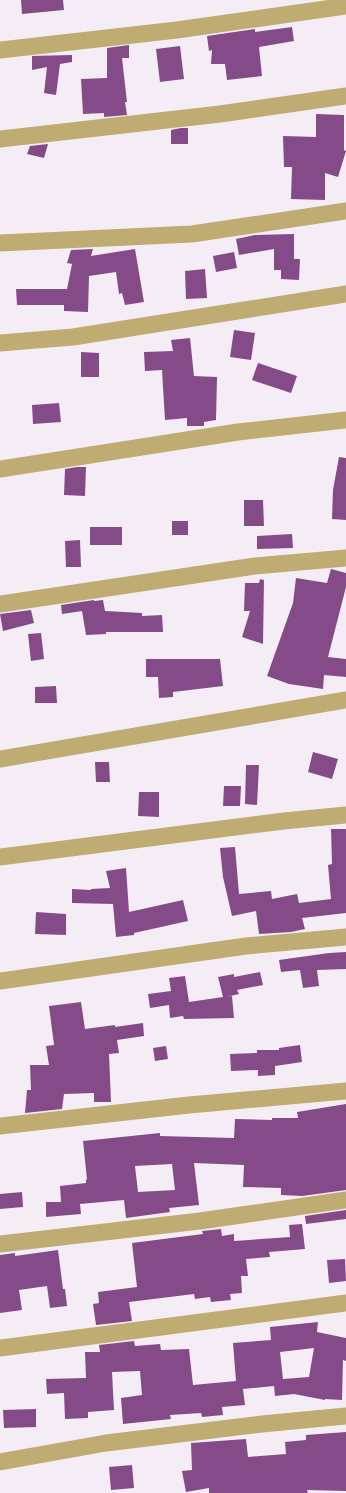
<svg xmlns="http://www.w3.org/2000/svg" width="346" height="1493" font-family="Inter,sans-serif">
<rect width="100%" height="100%" fill="#f5edf5"/>
<path fill="#844b88" fill-rule="evenodd" d="M 21,0 L 63,0 L 64,10 L 22,14 Z
M 292,27 L 294,41 L 259,47 L 262,76 L 227,80 L 225,64 L 211,64 L 212,50 L 209,51 L 207,36 L 255,29 L 255,32 Z
M 129,45 L 129,58 L 122,58 L 127,102 L 125,102 L 127,115 L 104,117 L 104,113 L 83,114 L 81,79 L 107,78 L 107,48 Z
M 180,46 L 184,79 L 160,82 L 156,49 Z
M 72,55 L 72,62 L 60,64 L 56,95 L 44,93 L 47,67 L 32,70 L 32,56 Z
M 316,114 L 344,115 L 344,150 L 346,151 L 338,177 L 325,173 L 325,200 L 291,199 L 292,167 L 284,167 L 283,136 L 316,137 Z
M 181,128 L 188,128 L 188,144 L 171,144 L 171,130 Z
M 48,144 L 44,158 L 27,154 L 30,146 Z
M 294,234 L 294,259 L 300,259 L 299,280 L 281,279 L 281,270 L 274,270 L 274,249 L 239,255 L 236,239 L 255,235 Z
M 93,249 L 91,256 L 135,249 L 144,302 L 125,305 L 122,293 L 119,294 L 116,272 L 89,276 L 88,312 L 64,311 L 64,305 L 17,305 L 16,289 L 67,289 L 72,264 L 67,263 L 71,250 Z
M 234,252 L 237,268 L 216,272 L 213,256 Z
M 205,269 L 207,298 L 186,299 L 185,271 Z
M 234,330 L 255,333 L 251,360 L 230,357 Z
M 190,338 L 194,376 L 217,377 L 216,420 L 204,422 L 204,426 L 187,426 L 187,418 L 165,420 L 162,370 L 145,371 L 144,352 L 173,351 L 171,340 Z
M 81,352 L 99,353 L 99,377 L 81,377 Z
M 258,363 L 297,376 L 291,393 L 252,380 Z
M 59,403 L 61,422 L 33,424 L 32,405 Z
M 339,457 L 346,458 L 346,520 L 332,519 L 333,490 Z
M 77,467 L 86,467 L 85,496 L 64,495 L 65,469 Z
M 244,500 L 263,500 L 264,526 L 244,526 Z
M 172,521 L 188,521 L 188,535 L 172,535 Z
M 90,527 L 122,527 L 122,545 L 90,545 Z
M 292,534 L 293,548 L 257,549 L 257,536 Z
M 80,540 L 81,567 L 66,567 L 65,541 Z
M 331,569 L 346,573 L 346,587 L 328,657 L 346,659 L 346,677 L 324,675 L 323,689 L 289,684 L 267,676 L 293,603 L 296,578 L 327,583 Z
M 260,579 L 264,580 L 263,644 L 242,637 L 250,611 L 244,611 L 245,583 L 259,583 Z
M 94,600 L 94,601 L 103,600 L 105,611 L 142,613 L 142,616 L 162,615 L 163,632 L 106,632 L 106,634 L 86,635 L 82,611 L 62,614 L 61,605 Z
M 31,610 L 34,623 L 3,631 L 0,614 Z
M 41,633 L 44,659 L 31,661 L 28,634 Z
M 146,659 L 220,659 L 223,686 L 173,692 L 173,697 L 159,698 L 158,677 L 146,677 Z
M 56,686 L 57,703 L 35,703 L 35,687 Z
M 313,752 L 338,759 L 332,779 L 308,772 Z
M 95,762 L 109,762 L 110,782 L 96,782 Z
M 246,765 L 259,765 L 257,805 L 245,804 Z
M 224,786 L 241,786 L 240,806 L 223,806 Z
M 139,792 L 159,792 L 159,817 L 138,816 Z
M 331,829 L 346,829 L 346,913 L 302,918 L 305,929 L 291,932 L 259,934 L 256,911 L 232,916 L 223,877 L 220,848 L 235,847 L 239,894 L 271,891 L 272,899 L 297,894 L 299,903 L 331,899 L 328,865 L 332,864 Z
M 126,868 L 129,912 L 183,900 L 188,921 L 134,933 L 134,935 L 116,937 L 113,904 L 72,903 L 72,889 L 91,890 L 91,889 L 110,888 L 106,871 Z
M 36,912 L 66,914 L 66,935 L 35,934 Z
M 346,952 L 346,969 L 317,970 L 319,986 L 303,988 L 300,970 L 281,972 L 279,960 L 329,953 Z
M 260,972 L 263,985 L 237,990 L 239,994 L 226,997 L 232,996 L 234,1018 L 184,1019 L 183,1016 L 170,1018 L 169,1005 L 150,1008 L 148,994 L 171,991 L 169,978 L 185,976 L 189,1002 L 223,997 L 218,977 L 234,974 L 234,977 Z
M 81,1002 L 85,1029 L 115,1025 L 115,1027 L 143,1023 L 144,1036 L 117,1040 L 119,1053 L 109,1054 L 111,1102 L 94,1102 L 94,1093 L 64,1094 L 62,1109 L 25,1113 L 27,1090 L 31,1090 L 30,1065 L 49,1065 L 46,1046 L 54,1045 L 49,1006 Z
M 300,1045 L 302,1062 L 275,1066 L 275,1075 L 258,1076 L 258,1070 L 231,1071 L 230,1054 L 257,1053 L 257,1050 L 279,1050 L 279,1048 Z
M 166,1046 L 168,1059 L 155,1061 L 153,1048 Z
M 346,1104 L 346,1190 L 302,1196 L 281,1195 L 281,1188 L 243,1187 L 244,1165 L 194,1163 L 199,1205 L 169,1208 L 170,1212 L 126,1218 L 124,1200 L 80,1204 L 81,1214 L 46,1217 L 46,1202 L 61,1202 L 60,1186 L 86,1183 L 86,1180 L 87,1179 L 83,1141 L 160,1133 L 160,1136 L 234,1138 L 235,1119 L 272,1120 L 272,1118 L 298,1118 L 297,1112 ZM 172,1164 L 175,1190 L 138,1192 L 135,1166 Z
M 22,1192 L 23,1207 L 0,1209 L 0,1194 Z
M 346,1210 L 346,1219 L 306,1224 L 305,1216 Z
M 302,1224 L 305,1249 L 269,1252 L 270,1257 L 246,1259 L 248,1276 L 241,1276 L 242,1293 L 230,1294 L 231,1300 L 211,1302 L 210,1297 L 195,1299 L 194,1294 L 129,1302 L 132,1321 L 96,1325 L 93,1304 L 99,1303 L 98,1292 L 137,1287 L 132,1243 L 203,1234 L 202,1231 L 221,1229 L 222,1236 L 234,1234 L 234,1241 L 290,1237 L 289,1225 Z
M 58,1250 L 63,1289 L 65,1289 L 67,1306 L 50,1308 L 47,1286 L 19,1290 L 22,1310 L 0,1313 L 0,1255 L 15,1253 L 15,1256 Z
M 345,1259 L 346,1281 L 329,1283 L 327,1260 Z
M 318,1322 L 317,1332 L 346,1338 L 346,1361 L 343,1360 L 342,1400 L 325,1399 L 325,1400 L 294,1394 L 275,1396 L 274,1386 L 243,1389 L 245,1405 L 222,1407 L 223,1415 L 202,1417 L 201,1413 L 170,1415 L 171,1419 L 123,1424 L 121,1398 L 142,1395 L 140,1371 L 112,1372 L 114,1410 L 88,1412 L 88,1418 L 65,1419 L 64,1393 L 47,1394 L 46,1379 L 86,1378 L 85,1352 L 100,1352 L 99,1345 L 134,1341 L 135,1346 L 160,1344 L 161,1350 L 189,1349 L 193,1385 L 236,1381 L 233,1343 L 271,1340 L 270,1327 ZM 314,1348 L 309,1377 L 283,1379 L 280,1352 Z
M 36,1409 L 36,1427 L 4,1428 L 3,1410 Z
M 346,1432 L 346,1491 L 307,1490 L 308,1493 L 209,1493 L 209,1488 L 186,1492 L 182,1471 L 192,1470 L 191,1443 L 246,1439 L 248,1457 L 286,1454 L 285,1442 L 306,1440 L 306,1435 Z
M 132,1465 L 134,1488 L 111,1490 L 109,1467 Z"/>
<g fill="none" stroke-linecap="round" stroke-linejoin="round">
<path stroke="#bfac73" stroke-width="17" d="M 0,50 L 177,30 L 346,6
M 0,139 L 220,114 L 346,96
M 0,243 L 192,234 L 346,211
M 0,343 L 73,337 L 346,294
M 0,469 L 238,432 L 346,420
M 0,604 L 255,566 L 346,558
M 0,759 L 346,700
M 0,857 L 284,821 L 346,815
M 0,981 L 246,946 L 346,937
M 0,1126 L 189,1105 L 346,1091
M 0,1244 L 200,1221 L 346,1200
M 0,1348 L 346,1303
M 0,1462 L 106,1443 L 262,1424 L 346,1416"/>
</g>
</svg>
